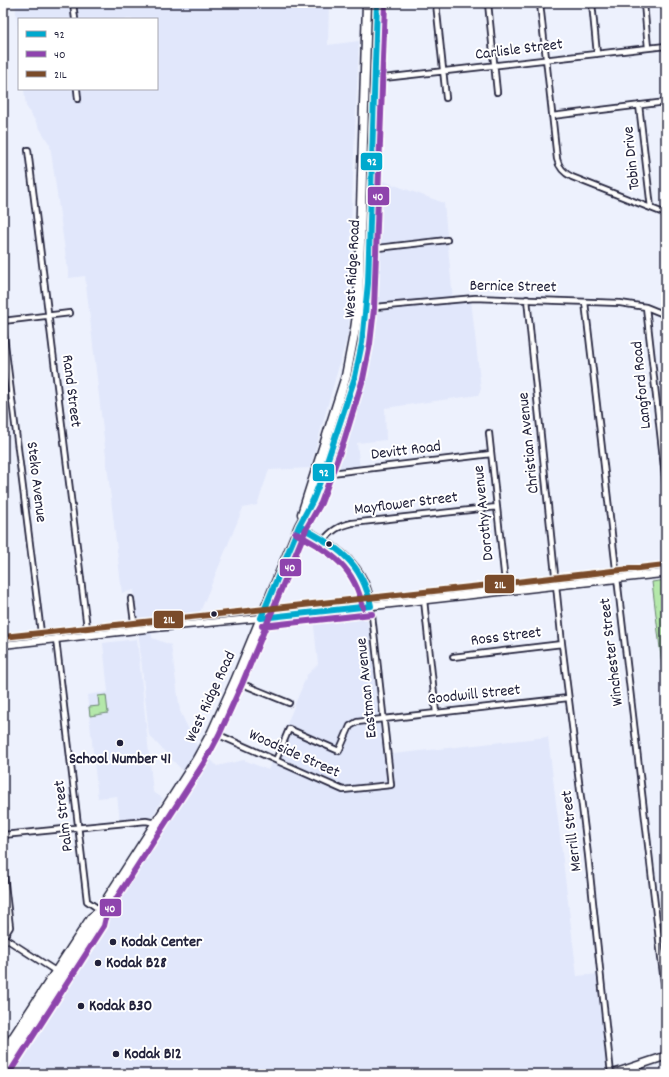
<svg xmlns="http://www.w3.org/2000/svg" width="669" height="1077" font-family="Dekko,sans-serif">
<rect width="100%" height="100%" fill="#edf1fd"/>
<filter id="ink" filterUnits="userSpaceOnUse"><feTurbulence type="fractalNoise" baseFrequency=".025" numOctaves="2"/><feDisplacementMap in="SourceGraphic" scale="8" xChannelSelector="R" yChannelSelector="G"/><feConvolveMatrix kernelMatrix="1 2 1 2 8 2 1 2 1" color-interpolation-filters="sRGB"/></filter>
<g filter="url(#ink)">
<path fill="#e1e7fb" d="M 15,3 L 329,3 L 328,45 L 359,41 L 351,222 L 349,330 L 310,468 L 269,470 L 257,505 L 243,508 L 200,612 L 163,615 L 151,619 L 152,638 L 171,645 L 180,711 L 195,743 L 217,766 L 244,760 L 268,770 L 307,675 L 318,664 L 313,617 L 358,612 L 361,612 L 366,616 L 370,634 L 384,755 L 548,737 L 577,976 L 599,974 L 599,990 L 607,1066 L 606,1069 L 599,1072 L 600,1074 L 4,1074 L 81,953 L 198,781 L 181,769 L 149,735 L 134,590 L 122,593 L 85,276 L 69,278 L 50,145 L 26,106 L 24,89 L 157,89 L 157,19 L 19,19 L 19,40 Z
M 372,177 L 444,203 L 453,301 L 471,300 L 481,389 L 478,395 L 385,408 L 386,440 L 357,443 L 360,470 L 323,474 L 362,343 Z
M 137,639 L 153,792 L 163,798 L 152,817 L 120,821 L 117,796 L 98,798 L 87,695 L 108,692 L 103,643 Z"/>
<path fill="#b4e8aa" stroke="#6b8572" d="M 666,580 L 666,698 L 652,582 Z
M 106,695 L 108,713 L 90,716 L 89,707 L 99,706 L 98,696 Z"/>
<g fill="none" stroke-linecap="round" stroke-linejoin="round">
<defs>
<path id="street" d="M 73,3 L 75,19
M 436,3 L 446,98
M 488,3 L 497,92
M 540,3 L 557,159 C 559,168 564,173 572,177 L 666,214
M 592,3 L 597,54
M 644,3 L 648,48
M 375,79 L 666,46
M 77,89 L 78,99
M 639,105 L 651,208
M 552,116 L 666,102
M 28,150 L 88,636
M 369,249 L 447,240
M 527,299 L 562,644 L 588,855 L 611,1074
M 585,302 L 666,1000
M 646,307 L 666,485
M 364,308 L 475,298 L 620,303 L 646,307 L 666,315
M 3,321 L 70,313
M 3,328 L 42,641
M 489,433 L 506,591
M 323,474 L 491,454
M 324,540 C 332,530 339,526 352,523 L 497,507
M 131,599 L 135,630
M 424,600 L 436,713
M 56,639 L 87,901 L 100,910
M 453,657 L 562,644
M 235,681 L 289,703
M 212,732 L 343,790 L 391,785 L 371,606
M 276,760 L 289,729 L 339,751 L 350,726 L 357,722 L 568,698
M 3,835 L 146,821 L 156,823
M 3,867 L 10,927 L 3,938
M 3,937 L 57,972"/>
<path id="secondary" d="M 299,526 C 334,545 366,563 371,606
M 3,645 L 155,628 L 261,618"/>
<path id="primary" d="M 261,618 L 666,573
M 612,1074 L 666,1056"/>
<path id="highway" d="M 302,514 L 346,376 L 355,329 L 358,308 L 360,242 L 367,3
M 3,1053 L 91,918 L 100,911
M 3,1068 L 97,922 L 100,910 L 197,759 L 212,732 L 235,681 L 299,526 L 313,500 L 336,438 L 355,377 L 362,343 L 366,308 L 377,3"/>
</defs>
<use href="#street" stroke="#22223b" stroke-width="8"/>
<use href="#secondary" stroke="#22223b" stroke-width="9"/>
<use href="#primary" stroke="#22223b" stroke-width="10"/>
<use href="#highway" stroke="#22223b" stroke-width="11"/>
<use href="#street" stroke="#fff" stroke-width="4.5"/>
<use href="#secondary" stroke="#fff" stroke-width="6"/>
<use href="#primary" stroke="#fff" stroke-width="7"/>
<use href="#highway" stroke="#fff" stroke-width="8"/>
<defs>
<path id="bus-1" d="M 299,526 C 337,547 362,561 371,606
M 261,618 L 299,526 L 313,500 L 323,474 L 355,377 L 362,343 L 368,283 L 377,3
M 261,618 L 371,606"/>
<path id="bus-2" d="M 295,533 C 331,553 354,565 363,608
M 262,626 L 372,614
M 10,1072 L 104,926 L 107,913 L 204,763 L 219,735 L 242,684 L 306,529 L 321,503 L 344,441 L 363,379 L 370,344 L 374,309 L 385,3"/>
<path id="bus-3" d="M 3,637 L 499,584 L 665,565"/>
</defs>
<use href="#bus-1" stroke="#fff" stroke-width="9"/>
<use href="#bus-2" stroke="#fff" stroke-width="9"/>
<use href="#bus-3" stroke="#fff" stroke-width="9"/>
<use href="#bus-1" stroke="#00a9ce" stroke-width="6"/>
<use href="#bus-2" stroke="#8e44ad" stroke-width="6"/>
<use href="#bus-3" stroke="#7a4b2a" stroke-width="6"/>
</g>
</g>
<g fill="#22223b" stroke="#fff" stroke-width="1.5">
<circle cx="329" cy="544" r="3.5"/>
<circle cx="214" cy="614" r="3.5"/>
<circle cx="120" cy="743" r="4"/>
<circle cx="113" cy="942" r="4"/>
<circle cx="98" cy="963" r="4"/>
<circle cx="81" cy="1006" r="4"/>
<circle cx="116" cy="1054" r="4"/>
</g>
<g text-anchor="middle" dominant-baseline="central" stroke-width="4" stroke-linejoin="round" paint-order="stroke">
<g font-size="16" fill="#22223b" stroke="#fff">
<text transform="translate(519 50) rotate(-7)">Carlisle Street</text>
<text transform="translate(632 158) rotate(-96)">Tobin Drive</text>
<text transform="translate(353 269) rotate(-87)">West Ridge Road</text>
<text transform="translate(513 287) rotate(1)">Bernice Street</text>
<text transform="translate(642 385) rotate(-96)">Langford Road</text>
<text transform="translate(71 391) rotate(83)">Rand Street</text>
<text transform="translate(529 443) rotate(-96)">Christian Avenue</text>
<text transform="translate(406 451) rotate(-7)">Devitt Road</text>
<text transform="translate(36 482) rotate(83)">Steko Avenue</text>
<text transform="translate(406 504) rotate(-7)">Mayflower Street</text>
<text transform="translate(484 513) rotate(-96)">Dorothy Avenue</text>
<text transform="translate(506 637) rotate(-7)">Ross Street</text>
<text transform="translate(612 652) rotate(-97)">Winchester Street</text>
<text transform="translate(367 688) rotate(-96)">Eastman Avenue</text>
<text transform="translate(474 695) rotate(-6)">Goodwill Street</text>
<text transform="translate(211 697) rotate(-65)">West Ridge Road</text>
<text transform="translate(294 754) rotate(24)">Woodside Street</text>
<text transform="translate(64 816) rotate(-97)">Palm Street</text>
<text transform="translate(572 831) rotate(-97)">Merrill Street</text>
</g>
<g font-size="16" font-weight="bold" fill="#22223b" stroke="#fff" text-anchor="start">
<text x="120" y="759" text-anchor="middle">School Number 41</text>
<text x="121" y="942">Kodak Center</text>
<text x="106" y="963">Kodak B28</text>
<text x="89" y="1006">Kodak B30</text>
<text x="124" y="1054">Kodak B12</text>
</g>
</g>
<g stroke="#fff" stroke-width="1.5">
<rect x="360" y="152" width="23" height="19" rx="4" fill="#00a9ce"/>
<rect x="367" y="186" width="23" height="20" rx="4" fill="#8e44ad"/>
<rect x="312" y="463" width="23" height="19" rx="4" fill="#00a9ce"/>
<rect x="279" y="558" width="23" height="19" rx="4" fill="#8e44ad"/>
<rect x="484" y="574" width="31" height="20" rx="4" fill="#7a4b2a"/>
<rect x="153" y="610" width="31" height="19" rx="4" fill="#7a4b2a"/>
<rect x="99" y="898" width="23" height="19" rx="4" fill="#8e44ad"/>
</g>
<g font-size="11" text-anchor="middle" font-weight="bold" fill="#fff">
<text x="372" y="165">92</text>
<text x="378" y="200">40</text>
<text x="324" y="476">92</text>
<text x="290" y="571">40</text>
<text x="500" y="588">21L</text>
<text x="169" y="623">21L</text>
<text x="110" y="912">40</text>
</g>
<rect width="669" height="1077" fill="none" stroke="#fff" stroke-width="16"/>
<rect x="8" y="8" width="653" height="1061" fill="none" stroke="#22223b" stroke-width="1.5" filter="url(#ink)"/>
<rect x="18" y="18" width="140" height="72" fill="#ffffff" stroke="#a7a7b1"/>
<rect x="26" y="31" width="20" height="6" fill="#00a9ce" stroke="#a7a7b1"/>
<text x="54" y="38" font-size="12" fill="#22223b">92</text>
<rect x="26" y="51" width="20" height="6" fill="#8e44ad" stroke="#a7a7b1"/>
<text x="54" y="58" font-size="12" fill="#22223b">40</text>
<rect x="26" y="71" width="20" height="6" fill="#7a4b2a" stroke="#a7a7b1"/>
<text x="54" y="78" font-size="12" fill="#22223b">21L</text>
</svg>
